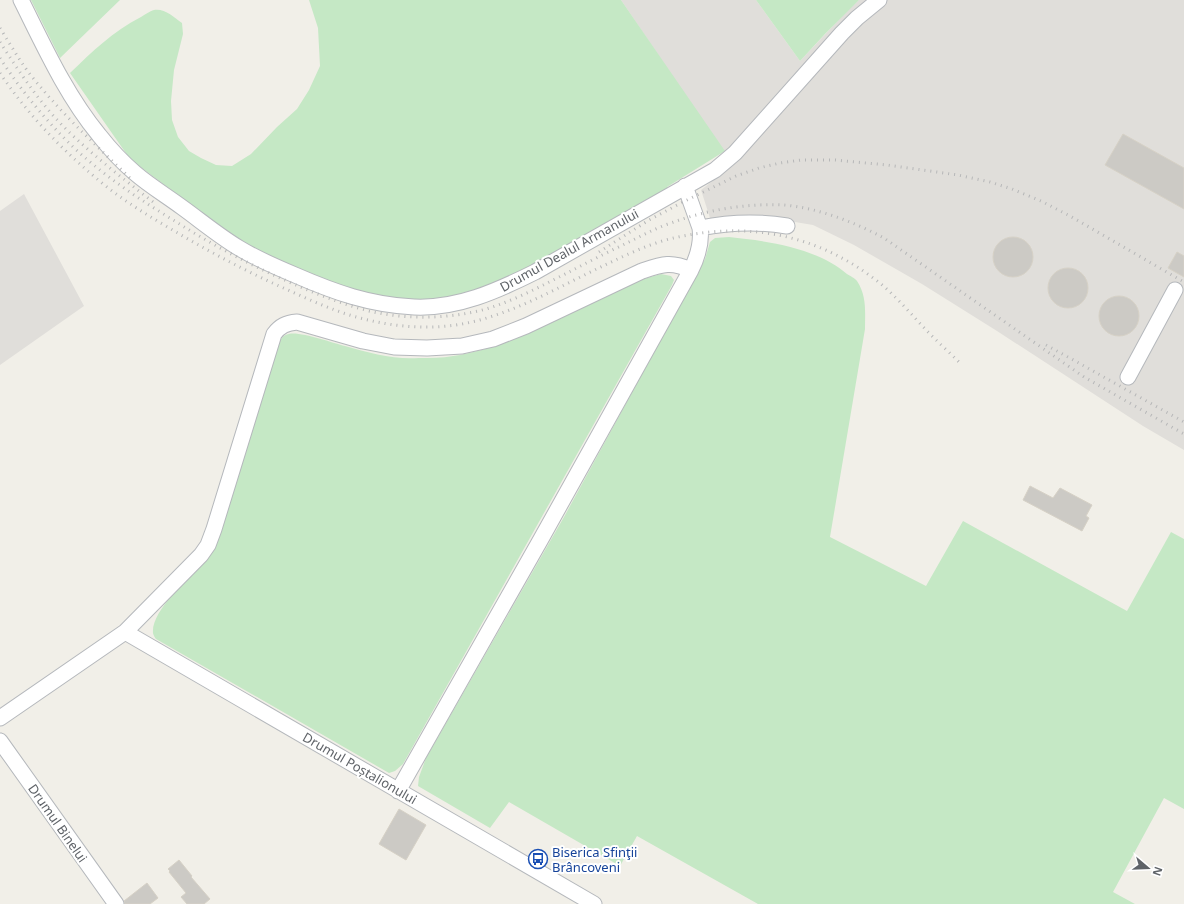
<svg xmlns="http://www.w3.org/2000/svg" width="1184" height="904" font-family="'Noto Sans',sans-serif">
<rect width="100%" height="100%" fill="#f1efe8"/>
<path fill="#e0deda" d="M 621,0 L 756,0 L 800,61 L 849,9 L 859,0 L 1184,0 L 1184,450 L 1143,426 L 997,331 L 922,284 L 854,245 L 813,225 L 771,218 L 711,221 L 701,190 L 733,165 Z
M 24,194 L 84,306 L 0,365 L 0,211 Z"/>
<path fill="#c5e8c5" d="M 31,0 L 120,0 L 60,58 Z
M 309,0 L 621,0 L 725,151 L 667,187 L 667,193 L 477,295 L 409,302 L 350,290 L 258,252 L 208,218 L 130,159 L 70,73 C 93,51 112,32 141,17 C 144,15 150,11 154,10 C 164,8 174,17 182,23 L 183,34 L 174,70 L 171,101 L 172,120 L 178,137 L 189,151 L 201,158 L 216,165 L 232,166 L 251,154 L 277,127 L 297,109 L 309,90 L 320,66 L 318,28 Z
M 756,0 L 859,0 L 825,34 L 800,61 Z
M 729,237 C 768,241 817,248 847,274 C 850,276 855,278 857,281 C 867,296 865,312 865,329 L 830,537 L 926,586 L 963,521 L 1127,611 L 1171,532 L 1184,539 L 1184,809 L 1164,798 L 1113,892 L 1135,904 L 758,904 L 637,836 L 620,866 L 509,802 L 490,828 L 418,786 L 419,777 L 426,758 L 564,517 L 684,297 L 705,259 L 710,242 L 715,238 Z
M 661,274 L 671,276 L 674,280 L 672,285 L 403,764 L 395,771 L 389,773 L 156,639 C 155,638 153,634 153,633 C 151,611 188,579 202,564 L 278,343 C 281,339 283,335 289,334 C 299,331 333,343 345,346 C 369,353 395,360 419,358 C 430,358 442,358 453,356 C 480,352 512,341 536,330 C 577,311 617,285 661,274 Z"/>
<path fill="#cccac5" stroke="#d6d1c6" d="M 1123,134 L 1184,168 L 1184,209 L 1105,165 Z
M993 257a20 20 0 1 1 40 0a20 20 0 1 1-40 0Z
M 1177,252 L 1184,256 L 1184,277 L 1168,268 Z
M1048 288a20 20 0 1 1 40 0a20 20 0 1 1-40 0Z
M1099 316a20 20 0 1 1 40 0a20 20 0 1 1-40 0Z
M 1030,486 L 1053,498 L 1060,488 L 1092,505 L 1086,516 L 1089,518 L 1082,531 L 1023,500 Z
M 399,809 L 426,825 L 406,860 L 379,844 Z
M 179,860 L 192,876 L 191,877 L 210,899 L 204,904 L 187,904 L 181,897 L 186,893 L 169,872 L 170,871 L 168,869 Z
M 147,883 L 158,898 L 150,904 L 125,904 L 124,901 Z"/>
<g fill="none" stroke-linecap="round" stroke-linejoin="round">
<defs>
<path id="minor" d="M 21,0 C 44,46 66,95 99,135 C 110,149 122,162 135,173 C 150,186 167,196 183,208 C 201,221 219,236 239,248 C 257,259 276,267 295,275 C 334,292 370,305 414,307 C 457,309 497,291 535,272 L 715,170 L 735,153 L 842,33 L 857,18 L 879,0
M 700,228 C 730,222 757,221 787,226
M 1128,377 L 1175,290
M 125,632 L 594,904
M 0,718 L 125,632 L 201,555 L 208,545 L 214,529 L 274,334 C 280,326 286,323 297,322 L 363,341 L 394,347 L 427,348 L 462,346 L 493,339 L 526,326 L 642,271 C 663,264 671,261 691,270
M 0,741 L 116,904
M 398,791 L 541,539 L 691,270 C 698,256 702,243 700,228 L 685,186"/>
</defs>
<use href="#minor" stroke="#b5b8bc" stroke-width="17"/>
<use href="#minor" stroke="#fff" stroke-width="15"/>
<path stroke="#b6b7b8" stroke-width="3" stroke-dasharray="1 5" stroke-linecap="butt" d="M 0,28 C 12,47 23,67 38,84 C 66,118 98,147 130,178
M 0,42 C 20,73 41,105 68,131 C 96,158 126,181 157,205
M 0,58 C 18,86 39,112 62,136 C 96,171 137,198 178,223 C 211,244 245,262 280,278 C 309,291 338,303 369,311 C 403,319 440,319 474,312 C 507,305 541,286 571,271 C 590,261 610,251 629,242 C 643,235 656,228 671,223 C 706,210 747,203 784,205 C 818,208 854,222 884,238 L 1084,377 L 1184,434
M 0,73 C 28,115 63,151 102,183 C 124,201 147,215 171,229 C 206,250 242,269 279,286 C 308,299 337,313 368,320 C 397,327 427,329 456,325 C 509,317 558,287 605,265 C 628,254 653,242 678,237 C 753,221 821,236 881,284 C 900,300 915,319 932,336 C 941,345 951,354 960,363
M 599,252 L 649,220 L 683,202 L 736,176 L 759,168 L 780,163 L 801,160 L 835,160 L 887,165 L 958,175 L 990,182 L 1012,189 L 1041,201 L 1070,216 L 1184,282
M 1046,345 L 1077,362 L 1184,422"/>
</g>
<defs>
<symbol id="bus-ring" viewBox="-11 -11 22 22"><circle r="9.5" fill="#fff" stroke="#1a4fb4" stroke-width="1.5"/><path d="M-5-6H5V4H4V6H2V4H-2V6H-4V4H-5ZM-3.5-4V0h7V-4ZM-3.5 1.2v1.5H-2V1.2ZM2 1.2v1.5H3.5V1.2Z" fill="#1a4fb4"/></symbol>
</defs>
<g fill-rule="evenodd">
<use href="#bus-ring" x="527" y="848" width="22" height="22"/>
</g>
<g text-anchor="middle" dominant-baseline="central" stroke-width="4" stroke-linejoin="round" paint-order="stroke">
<g font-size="13" fill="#5f6368" stroke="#fff">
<text transform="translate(569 250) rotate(-29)">Drumul Dealul Armanului</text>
<text transform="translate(360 768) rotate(30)">Drumul Poștalionului</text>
<text transform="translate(58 823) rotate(55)">Drumul Binelui</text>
</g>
<g font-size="13" fill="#164399" stroke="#fff" text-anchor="start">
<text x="552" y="852">Biserica Sfinţii<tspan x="552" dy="15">Brâncoveni</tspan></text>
</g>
</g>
<g transform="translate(1148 868) rotate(109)" stroke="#ffffff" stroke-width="3" paint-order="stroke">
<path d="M0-3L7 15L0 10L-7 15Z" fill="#5f6368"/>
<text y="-6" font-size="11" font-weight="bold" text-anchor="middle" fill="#5f6368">N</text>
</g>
</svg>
